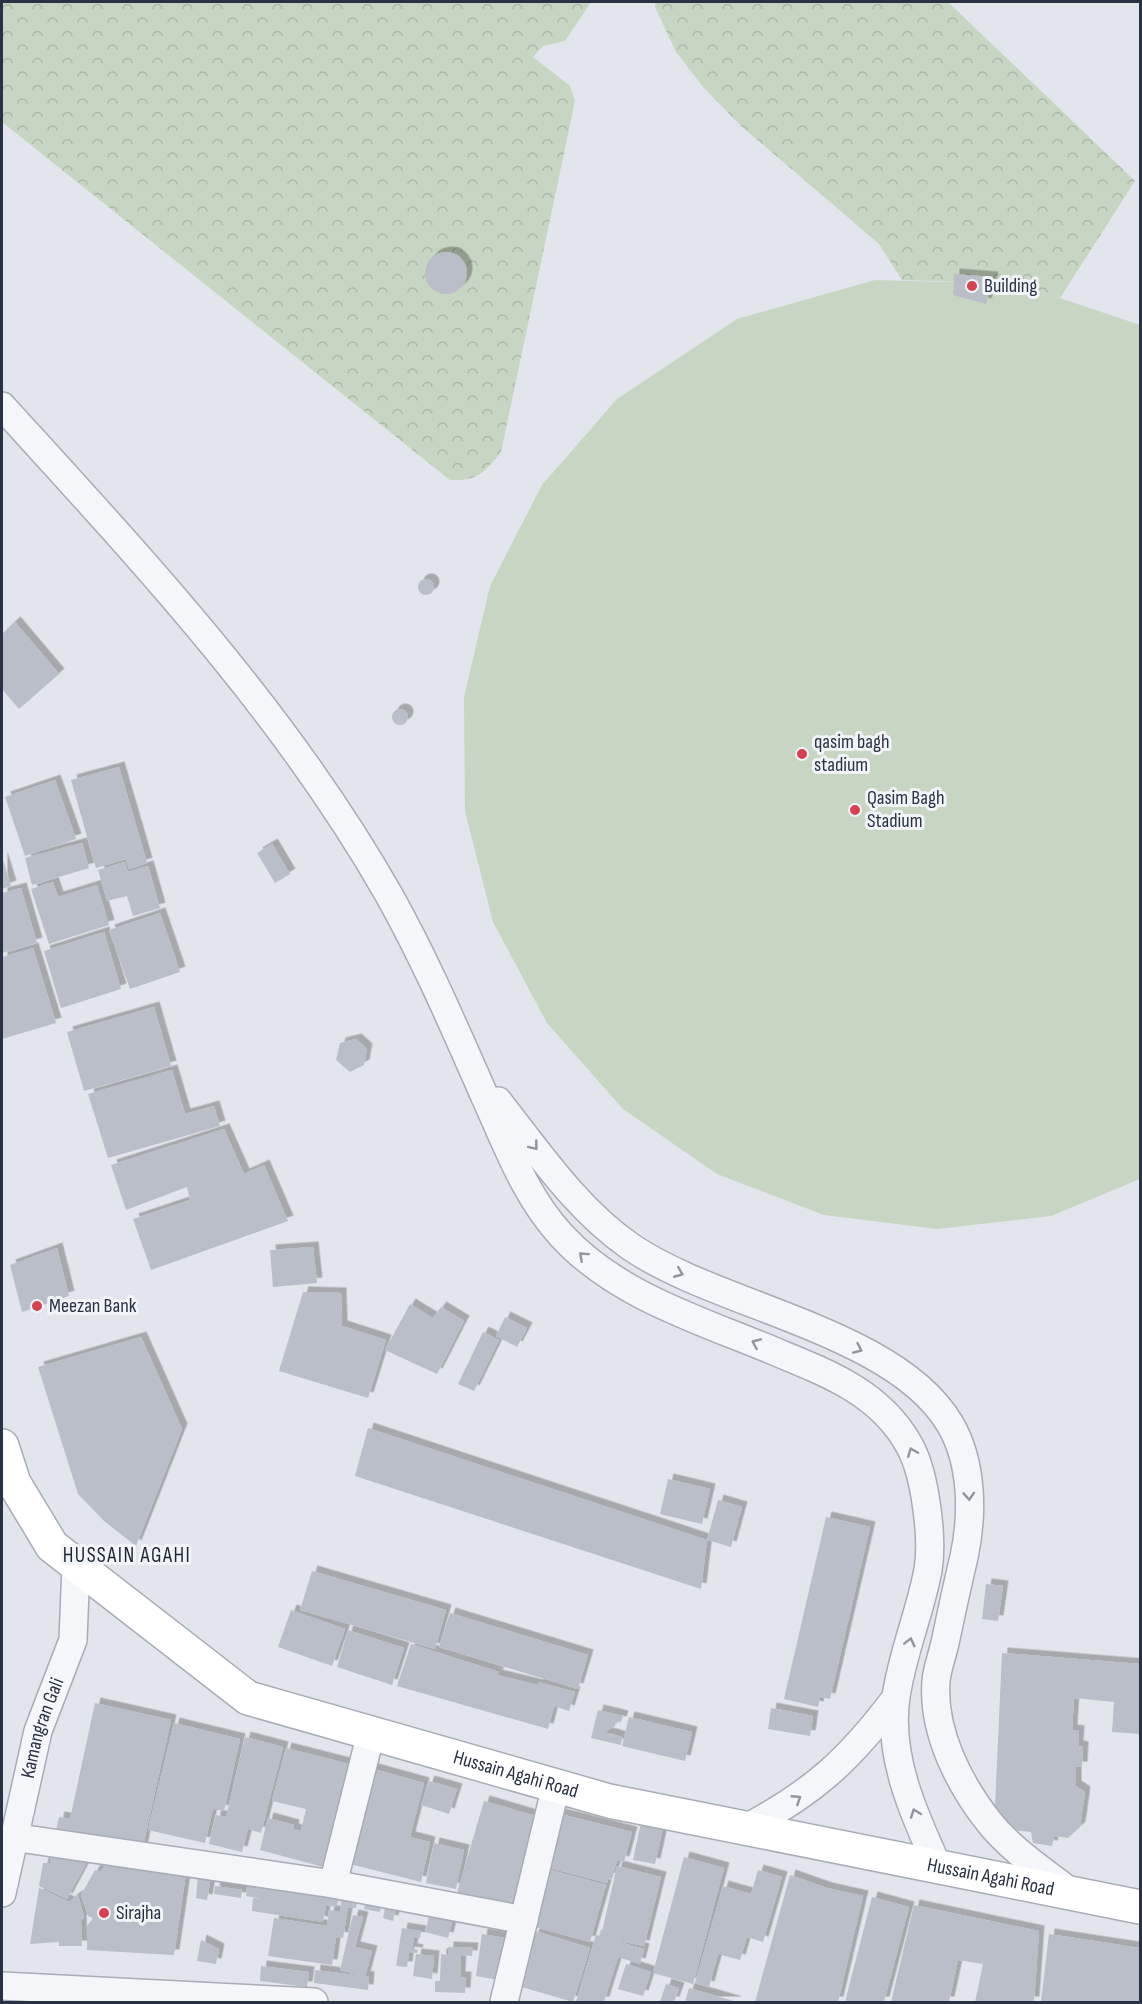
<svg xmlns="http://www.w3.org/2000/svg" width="1142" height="2004" font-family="'Sofia Sans Condensed',sans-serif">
<defs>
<pattern id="forest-crowns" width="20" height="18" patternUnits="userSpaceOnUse" patternTransform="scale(1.5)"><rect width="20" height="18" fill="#c7d6c2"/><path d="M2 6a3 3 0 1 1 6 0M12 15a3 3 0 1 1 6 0" fill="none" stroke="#abb8a8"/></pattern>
<filter id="shadow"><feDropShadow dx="5.5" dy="-5.5" stdDeviation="0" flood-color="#0004"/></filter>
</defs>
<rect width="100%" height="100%" fill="#e2e5eb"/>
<path fill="url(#forest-crowns)" d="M 2,2 L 591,2 L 565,41 L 543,46 L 533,57 L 570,86 L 575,101 L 501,452 C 484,473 478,481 450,480 L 2,122 Z
M 655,2 L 948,2 L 1135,181 L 1060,298 L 1018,284 L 902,280 L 879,244 L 740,125 L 704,88 L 676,52 L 655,7 Z"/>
<path fill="#c7d6c2" d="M 875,280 L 1018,284 L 1140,325 L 1140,1179 L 1051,1216 L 937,1229 L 824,1215 L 717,1174 L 623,1109 L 547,1023 L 493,922 L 465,811 L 464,697 L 490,586 L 542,485 L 617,399 L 737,319 Z"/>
<path fill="#b9bec9" filter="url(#shadow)" d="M425 273a21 21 0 1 1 42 0a21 21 0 1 1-42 0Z
M 954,274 L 993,277 L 986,304 L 953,295 Z
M418 587a8 8 0 1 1 16 0a8 8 0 1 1-16 0Z
M 15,622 L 59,674 L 19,709 L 2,689 L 2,634 Z
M392 717a8 8 0 1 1 16 0a8 8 0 1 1-16 0Z
M 119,767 L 147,863 L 129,869 L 126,859 L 96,868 L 71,780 Z
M 55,780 L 76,839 L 25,856 L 5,797 Z
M 82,843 L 89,868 L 32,885 L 25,858 Z
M 272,844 L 290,874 L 275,883 L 257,853 Z
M 2,857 L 11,886 L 2,889 Z
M 125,862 L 128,872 L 148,866 L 160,908 L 133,916 L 127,896 L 107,901 L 98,870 Z
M 53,882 L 58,897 L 97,885 L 109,925 L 49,944 L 31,889 Z
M 21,888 L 37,943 L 2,953 L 2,893 Z
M 160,913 L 180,972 L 130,989 L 109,930 Z
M 104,932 L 121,989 L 61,1008 L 44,951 Z
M 33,948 L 56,1023 L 2,1039 L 2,957 Z
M 154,1007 L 171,1066 L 84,1091 L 67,1032 Z
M 356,1039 L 367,1049 L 364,1065 L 350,1072 L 336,1060 L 340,1043 Z
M 172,1070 L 185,1114 L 214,1106 L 220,1126 L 108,1158 L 88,1094 Z
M 224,1129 L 244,1174 L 264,1165 L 288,1221 L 151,1270 L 133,1219 L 190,1200 L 187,1187 L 126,1210 L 111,1165 Z
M 313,1247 L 317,1283 L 273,1287 L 270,1250 Z
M 57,1248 L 69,1296 L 22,1312 L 10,1265 Z
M 303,1292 L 341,1293 L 342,1326 L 386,1340 L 368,1398 L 279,1371 Z
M 410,1304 L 433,1318 L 441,1307 L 464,1321 L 437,1374 L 385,1350 Z
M 505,1317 L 527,1328 L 517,1347 L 496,1336 Z
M 483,1332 L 499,1340 L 474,1391 L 458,1384 Z
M 141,1337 L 182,1429 L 136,1546 L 104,1521 L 78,1494 L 38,1367 Z
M 368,1428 L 707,1540 L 701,1589 L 355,1476 Z
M 668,1479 L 710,1489 L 702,1524 L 660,1514 Z
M 718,1500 L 742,1507 L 731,1547 L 707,1540 Z
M 826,1517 L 870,1527 L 830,1699 L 820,1697 L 818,1707 L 784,1699 Z
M 312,1571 L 446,1610 L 435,1649 L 300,1610 Z
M 986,1584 L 1003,1586 L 998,1621 L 982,1619 Z
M 291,1610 L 345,1629 L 332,1666 L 278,1647 Z
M 450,1613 L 588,1655 L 578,1689 L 439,1647 Z
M 348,1630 L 404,1648 L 392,1685 L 337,1667 Z
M 411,1644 L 499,1672 L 497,1675 L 538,1685 L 538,1682 L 575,1692 L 569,1711 L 554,1706 L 548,1729 L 397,1686 Z
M 1002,1653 L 1140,1664 L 1140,1734 L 1112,1732 L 1114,1702 L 1074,1698 L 1072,1730 L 1079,1731 L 1078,1746 L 1083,1747 L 1082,1767 L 1076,1767 L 1076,1786 L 1085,1792 L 1080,1827 L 1068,1838 L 1054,1836 L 1052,1846 L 1033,1843 L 1031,1832 L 994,1828 Z
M 95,1703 L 171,1720 L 142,1850 L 56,1830 L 59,1817 L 70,1819 Z
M 771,1708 L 813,1716 L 810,1736 L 768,1729 Z
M 598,1710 L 623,1716 L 621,1722 L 616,1721 L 615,1726 L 604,1732 L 622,1737 L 621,1745 L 591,1738 Z
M 629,1717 L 692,1732 L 685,1761 L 622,1746 Z
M 174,1723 L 240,1739 L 224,1811 L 213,1809 L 205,1843 L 148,1830 Z
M 245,1737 L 283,1747 L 261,1833 L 248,1829 L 242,1852 L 209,1844 L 216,1815 L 226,1817 Z
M 286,1748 L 353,1765 L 327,1868 L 260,1850 L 268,1818 L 294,1825 L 293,1829 L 301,1831 L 306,1809 L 272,1801 Z
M 370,1768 L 424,1783 L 410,1837 L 430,1842 L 421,1882 L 346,1863 Z
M 429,1781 L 457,1789 L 449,1814 L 421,1805 Z
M 484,1801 L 542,1818 L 514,1910 L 457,1893 Z
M 560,1814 L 632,1832 L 624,1862 L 617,1860 L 612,1879 L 608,1878 L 607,1883 L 546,1867 Z
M 642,1818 L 664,1823 L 655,1864 L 633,1860 Z
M 434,1843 L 464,1850 L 456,1889 L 426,1883 Z
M 52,1848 L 91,1854 L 67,1899 L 39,1886 L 43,1863 L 50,1863 Z
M 107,1854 L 187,1866 L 174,1955 L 87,1950 L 87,1926 L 93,1918 L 88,1916 L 81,1895 L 95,1870 L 100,1872 L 104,1867 Z
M 684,1857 L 724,1868 L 693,1984 L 653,1973 Z
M 617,1866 L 661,1877 L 644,1946 L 609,1939 L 644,1949 L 640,1964 L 618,1957 L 604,2002 L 576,2002 L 596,1935 L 601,1936 Z
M 547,1869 L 606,1885 L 590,1942 L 531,1926 Z
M 758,1870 L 782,1877 L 763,1942 L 747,1937 L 740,1960 L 718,1954 L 709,1987 L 695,1983 L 723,1886 L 751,1894 Z
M 198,1874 L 211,1876 L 207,1900 L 196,1898 Z
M 249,1874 L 340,1888 L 337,1907 L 326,1905 L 323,1922 L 252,1911 L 253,1898 L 264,1899 L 246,1896 Z
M 790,1875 L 827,1888 L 863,1896 L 838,2002 L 755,2002 Z
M 215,1886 L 242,1890 L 241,1898 L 214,1894 Z
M 39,1888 L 69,1902 L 78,1895 L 84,1917 L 81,1921 L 82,1946 L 59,1946 L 59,1942 L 30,1944 Z
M 343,1890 L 359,1892 L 356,1908 L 348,1907 L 343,1938 L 336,1937 L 332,1965 L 268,1956 L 274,1918 L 327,1926 L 329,1910 L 340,1912 Z
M 367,1891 L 383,1894 L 380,1912 L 364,1909 Z
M 872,1897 L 909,1907 L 884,2002 L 845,2002 Z
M 387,1898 L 398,1900 L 393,1921 L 383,1918 Z
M 432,1904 L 455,1910 L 448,1938 L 425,1932 Z
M 914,1905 L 1039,1931 L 1034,2002 L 975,2002 L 983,1964 L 958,1960 L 949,2002 L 891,2002 Z
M 353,1915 L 363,1917 L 355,1947 L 372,1951 L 365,1977 L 340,1970 Z
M 402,1928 L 421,1931 L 420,1938 L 414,1937 L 412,1949 L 418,1950 L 417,1953 L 409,1952 L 407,1967 L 396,1966 Z
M 535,1931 L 590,1948 L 573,2002 L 518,1986 Z
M 482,1934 L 505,1938 L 498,1980 L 476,1976 Z
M 1049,1934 L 1140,1948 L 1140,2002 L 1041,2002 Z
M 201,1940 L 219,1949 L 216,1964 L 197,1961 Z
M 448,1947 L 473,1948 L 472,1956 L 461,1955 L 460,1977 L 466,1977 L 465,1993 L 435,1992 L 435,1981 L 440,1981 L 441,1954 L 448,1955 Z
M 416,1954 L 434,1956 L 432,1979 L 413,1976 Z
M 626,1964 L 651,1972 L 643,1996 L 618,1989 Z
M 261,1966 L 309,1972 L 307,1987 L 260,1981 Z
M 315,1970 L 369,1977 L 368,1990 L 314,1983 Z
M 666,1984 L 679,1988 L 674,2002 L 660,2002 Z
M 689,1988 L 737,2002 L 685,2002 Z"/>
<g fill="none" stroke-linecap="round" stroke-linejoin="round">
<defs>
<g id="street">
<path d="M 2,406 C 142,560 285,712 389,895 C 425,959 455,1029 485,1097 C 507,1145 525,1196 561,1235 C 617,1297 706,1322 781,1354 C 830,1374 880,1394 908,1443 C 917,1458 922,1478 925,1496 C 929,1520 932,1546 928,1570 C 920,1613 902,1654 896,1697 C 887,1755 914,1815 938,1867"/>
<path d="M 498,1101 C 538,1152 577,1210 631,1247 C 719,1307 895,1331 950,1424 C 973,1463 973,1515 964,1557 C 957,1586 951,1615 945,1643 C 942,1656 937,1669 936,1681 C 932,1731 959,1784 989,1822 C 1012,1851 1045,1872 1073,1894"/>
<path d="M 746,1828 C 814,1792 849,1760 895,1699"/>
<path d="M 12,1837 L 333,1884 L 524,1920"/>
<path d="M 333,1884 L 371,1733"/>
<path id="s1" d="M 2,1893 L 38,1731 L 73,1640 L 76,1565"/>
<path d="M 2,1986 L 314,2002"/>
<path d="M 504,2002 L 556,1786"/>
</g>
<g id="secondary">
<path id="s2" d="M 2,1446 L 14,1483 L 52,1546 L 248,1698 L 609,1801 L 1140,1907"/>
</g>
</defs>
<use href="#street" stroke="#a7acb6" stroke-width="30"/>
<use href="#secondary" stroke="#a7acb6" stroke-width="36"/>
<use href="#street" stroke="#f5f6f9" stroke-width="27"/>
<use href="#secondary" stroke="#fff" stroke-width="33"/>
</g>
<defs><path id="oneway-chevron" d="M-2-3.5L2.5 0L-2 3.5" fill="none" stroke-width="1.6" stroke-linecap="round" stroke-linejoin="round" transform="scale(1.5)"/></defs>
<g stroke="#8f949e">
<use href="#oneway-chevron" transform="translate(534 1146) rotate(52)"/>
<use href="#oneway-chevron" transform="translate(583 1256) rotate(-138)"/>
<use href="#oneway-chevron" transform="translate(679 1273) rotate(22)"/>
<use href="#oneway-chevron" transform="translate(756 1343) rotate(-157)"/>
<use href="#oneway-chevron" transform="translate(858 1349) rotate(24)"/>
<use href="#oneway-chevron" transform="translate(912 1452) rotate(-112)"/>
<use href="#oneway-chevron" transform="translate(969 1496) rotate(86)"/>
<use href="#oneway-chevron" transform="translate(910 1642) rotate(-76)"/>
<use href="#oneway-chevron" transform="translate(797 1799) rotate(-33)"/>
<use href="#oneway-chevron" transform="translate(915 1813) rotate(-110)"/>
</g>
<g fill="#d74051" stroke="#f2f4f8" stroke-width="2">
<circle cx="972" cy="286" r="6"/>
<circle cx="802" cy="754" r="6"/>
<circle cx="855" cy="810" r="6"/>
<circle cx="37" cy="1306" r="6"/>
<circle cx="104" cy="1913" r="6"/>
</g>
<g text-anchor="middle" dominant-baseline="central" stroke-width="6" stroke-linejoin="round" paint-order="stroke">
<g font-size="20" fill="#293244" stroke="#f2f4f8" text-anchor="start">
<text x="984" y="286">Building</text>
<text x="814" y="742">qasim bagh<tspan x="814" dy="23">stadium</tspan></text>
<text x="867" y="798">Qasim Bagh<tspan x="867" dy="23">Stadium</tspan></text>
<text x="49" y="1306">Meezan Bank</text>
<text x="116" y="1913">Sirajha</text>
</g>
<g font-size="20" fill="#293244" stroke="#f2f4f8">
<text stroke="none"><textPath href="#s1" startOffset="170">Kamangran Gali</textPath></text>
<text stroke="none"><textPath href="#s2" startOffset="639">Hussain Agahi Road</textPath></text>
<text stroke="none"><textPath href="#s2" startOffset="1125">Hussain Agahi Road</textPath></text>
</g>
<g font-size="21" letter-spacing="1.5" fill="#1b2335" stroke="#f2f4f8">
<text x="127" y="1555">HUSSAIN AGAHI</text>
</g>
</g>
<rect width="1142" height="2004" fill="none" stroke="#293244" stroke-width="6"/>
</svg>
